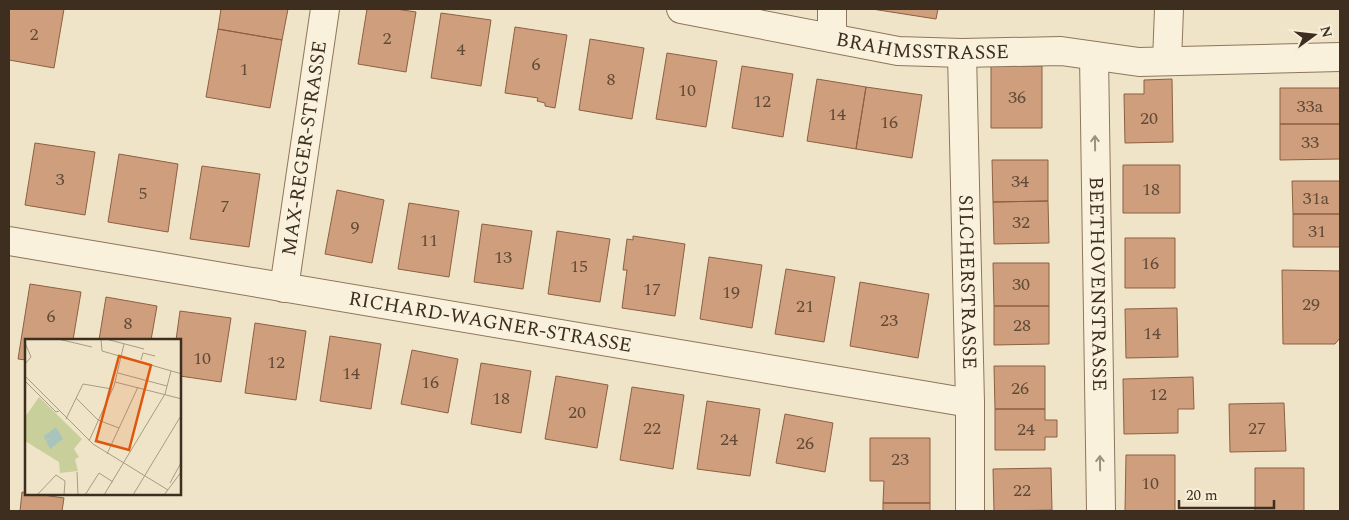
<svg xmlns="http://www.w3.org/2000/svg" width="1349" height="520" font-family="Spectral,serif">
<rect width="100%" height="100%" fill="#f0e4c8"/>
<path fill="#cf9f7d" stroke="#8d5f41" d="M 9,9 L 64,9 L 54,68 L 9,60 Z
M 221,9 L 288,9 L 282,40 L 218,29 Z
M 367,9 L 396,9 L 416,12 L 406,72 L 358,64 Z
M 872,9 L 938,9 L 936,19 Z
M 441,13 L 491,20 L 481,86 L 431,78 Z
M 515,27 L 567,35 L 555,108 L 545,106 L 545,103 L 537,101 L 538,98 L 505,93 Z
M 218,29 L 282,40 L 270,108 L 206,97 Z
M 590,39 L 644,48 L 632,119 L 579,110 Z
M 667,53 L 717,61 L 706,127 L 656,119 Z
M 742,66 L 793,74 L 783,137 L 732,128 Z
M 991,66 L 1042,66 L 1042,128 L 991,128 Z
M 817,79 L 866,87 L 856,149 L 807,141 Z
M 1172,79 L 1173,142 L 1125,143 L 1124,94 L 1144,94 L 1144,80 Z
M 866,87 L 922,95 L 912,158 L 856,149 Z
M 1280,88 L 1340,88 L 1340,124 L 1280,124 Z
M 1280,124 L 1340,124 L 1340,159 L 1280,160 Z
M 35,143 L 95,152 L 85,215 L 25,205 Z
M 119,154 L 178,164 L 168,232 L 108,222 Z
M 992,160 L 1048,160 L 1048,201 L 993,202 Z
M 1123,165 L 1180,165 L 1180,213 L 1123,213 Z
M 202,166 L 260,174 L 249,247 L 190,239 Z
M 1292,181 L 1340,181 L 1340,214 L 1293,214 Z
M 337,190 L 384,200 L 372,263 L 325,254 Z
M 1048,201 L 1049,243 L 994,244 L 993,202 Z
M 409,203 L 459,211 L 449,277 L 398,269 Z
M 1293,214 L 1340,214 L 1340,247 L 1293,247 Z
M 482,224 L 532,231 L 523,289 L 474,282 Z
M 557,231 L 610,239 L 600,302 L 548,294 Z
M 633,236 L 685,244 L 675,316 L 622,308 L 627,270 L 623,270 L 627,239 L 633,240 Z
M 1125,238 L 1175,238 L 1175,288 L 1125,288 Z
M 709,257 L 762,265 L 752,328 L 700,319 Z
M 993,263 L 1049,263 L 1049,306 L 994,306 Z
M 786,269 L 835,277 L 824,342 L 775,334 Z
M 1282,270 L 1340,271 L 1340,338 L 1335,344 L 1283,344 Z
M 860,282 L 929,294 L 918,358 L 850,346 Z
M 30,284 L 81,292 L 73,340 L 26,340 L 26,360 L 18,359 Z
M 106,297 L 157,306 L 151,340 L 99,340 Z
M 994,306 L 1049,306 L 1049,344 L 994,345 Z
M 1177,308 L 1178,357 L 1126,358 L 1125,309 Z
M 180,311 L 231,318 L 221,382 L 180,376 L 180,340 L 176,340 Z
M 255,323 L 306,331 L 296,400 L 245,393 Z
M 330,336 L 381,344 L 371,409 L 320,401 Z
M 412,350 L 458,359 L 448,413 L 401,404 Z
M 481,363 L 531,371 L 521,433 L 471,424 Z
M 994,366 L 1045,366 L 1045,409 L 995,409 Z
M 556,376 L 608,385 L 597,448 L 545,439 Z
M 1193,377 L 1194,409 L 1178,409 L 1178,433 L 1124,434 L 1123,379 Z
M 632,387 L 684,395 L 673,469 L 620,460 Z
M 707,401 L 760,409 L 750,476 L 697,469 Z
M 1284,403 L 1286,451 L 1230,452 L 1229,404 Z
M 995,409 L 1045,409 L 1045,420 L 1057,420 L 1057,437 L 1045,437 L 1045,450 L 995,450 Z
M 785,414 L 833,423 L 825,472 L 776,463 Z
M 870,438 L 930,438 L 930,503 L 883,503 L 884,481 L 870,481 Z
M 1126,455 L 1175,455 L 1175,511 L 1125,511 Z
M 1051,468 L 1052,510 L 994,511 L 993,469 Z
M 1255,468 L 1304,468 L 1304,511 L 1255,511 Z
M 22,492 L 64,498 L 62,511 L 20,511 Z
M 883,503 L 930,503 L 930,511 L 883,511 Z"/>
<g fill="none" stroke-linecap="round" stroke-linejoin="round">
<defs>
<g id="minor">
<path id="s1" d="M 681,9 L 898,51 L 962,53 L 1061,51 L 1139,62 L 1340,57"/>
<path d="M 832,9 L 832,38"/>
<path id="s2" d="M 962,53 L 970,403 L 970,511"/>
<path id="s3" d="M 1094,56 L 1101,511"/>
<path d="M 1167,61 L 1169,9"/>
<path id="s4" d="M 9,241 L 970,403"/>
<path id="s5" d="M 284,288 L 325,9"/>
</g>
</defs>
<use href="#minor" stroke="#8d765c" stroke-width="30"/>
<use href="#minor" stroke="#faf1dc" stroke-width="28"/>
</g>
<defs><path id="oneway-shaft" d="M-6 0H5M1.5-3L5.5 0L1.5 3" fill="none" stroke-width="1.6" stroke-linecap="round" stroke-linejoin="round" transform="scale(1.25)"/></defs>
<g stroke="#9c907e">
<use href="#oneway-shaft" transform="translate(1095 143) rotate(-91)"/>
<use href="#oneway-shaft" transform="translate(1100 463) rotate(-91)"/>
</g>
<g text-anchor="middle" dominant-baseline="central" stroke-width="4" stroke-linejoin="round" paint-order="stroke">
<g font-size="18" fill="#624a37">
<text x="34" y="34">2</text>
<text x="387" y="38">2</text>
<text x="461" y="49">4</text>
<text x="536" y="64">6</text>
<text x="244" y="69">1</text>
<text x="611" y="79">8</text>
<text x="687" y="90">10</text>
<text x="1017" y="97">36</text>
<text x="762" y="101">12</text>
<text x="1310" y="106">33a</text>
<text x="837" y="114">14</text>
<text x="1149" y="118">20</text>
<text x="889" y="122">16</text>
<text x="1310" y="142">33</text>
<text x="60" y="179">3</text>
<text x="1020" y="181">34</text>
<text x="1151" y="189">18</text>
<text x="143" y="193">5</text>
<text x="1316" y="198">31a</text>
<text x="225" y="206">7</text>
<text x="1021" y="222">32</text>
<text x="355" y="227">9</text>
<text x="1317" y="231">31</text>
<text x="429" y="240">11</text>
<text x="503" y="257">13</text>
<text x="1150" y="263">16</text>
<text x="579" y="266">15</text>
<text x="1021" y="284">30</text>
<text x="652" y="289">17</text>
<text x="731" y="292">19</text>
<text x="1311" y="304">29</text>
<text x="805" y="306">21</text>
<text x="51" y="316">6</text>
<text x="889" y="320">23</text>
<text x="128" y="323">8</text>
<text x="1022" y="325">28</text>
<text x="1152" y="333">14</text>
<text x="202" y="358">10</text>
<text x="276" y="362">12</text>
<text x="351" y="373">14</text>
<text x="430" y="382">16</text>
<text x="1020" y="388">26</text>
<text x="1158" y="394">12</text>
<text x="501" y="398">18</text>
<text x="577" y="412">20</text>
<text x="652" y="428">22</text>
<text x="1257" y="428">27</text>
<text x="1026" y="429">24</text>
<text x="729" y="439">24</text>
<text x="805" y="443">26</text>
<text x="900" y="459">23</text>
<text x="1150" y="483">10</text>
<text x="1022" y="490">22</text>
</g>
<g font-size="20" fill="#3d2e20" stroke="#f7eed8">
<text stroke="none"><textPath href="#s1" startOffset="245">BRAHMSSTRASSE</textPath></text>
<text stroke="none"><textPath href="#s5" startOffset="141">MAX-REGER-STRASSE</textPath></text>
<text stroke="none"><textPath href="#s2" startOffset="229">SILCHERSTRASSE</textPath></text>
<text stroke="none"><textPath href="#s3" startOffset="228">BEETHOVENSTRASSE</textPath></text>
<text stroke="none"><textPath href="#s4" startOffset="488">RICHARD-WAGNER-STRASSE</textPath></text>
</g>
</g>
<g transform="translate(25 339)">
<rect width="156" height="156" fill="#f0e4c8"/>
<path d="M 14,58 L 57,100 L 49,110 L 54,118 L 50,120 L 53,132 L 35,134 L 34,123 L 0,102 L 0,78 Z" fill="#c9cf9b"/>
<path d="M 31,88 L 38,100 L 25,110 L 21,102 L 27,99 L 20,101 L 19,97 Z" fill="#a9c4bc"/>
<path fill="none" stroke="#a89b85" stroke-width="1" d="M 33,0 L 67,8M 76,0 L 77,12 L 157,35M 81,0 L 119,10M 0,4 L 6,18 L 0,25M 116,21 L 118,14 L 130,17M 93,34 L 142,47M 0,37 L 68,105 L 143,151M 0,42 L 31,73 L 34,72M 90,43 L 157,60M 51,59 L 73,81 L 94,89M 41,80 L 58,45 L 87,50M 64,102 L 89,47 L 99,5M 82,115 L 113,48M 52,133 L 53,156M 145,144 L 157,122M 12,156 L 31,136 L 40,142 L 39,156M 60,156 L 74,134 L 88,143M 79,156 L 140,55 L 146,32M 108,156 L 157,75M 139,156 L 157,132"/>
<path fill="#df570d" fill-opacity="0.15" stroke="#df570d" stroke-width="2.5" d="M 94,17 L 126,26 L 104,111 L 71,102 Z"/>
<rect width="156" height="156" fill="none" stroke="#3d2e20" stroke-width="2.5"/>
</g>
<rect width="1349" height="520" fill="none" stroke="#3d2e20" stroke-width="20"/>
<g transform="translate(1314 35) rotate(75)" stroke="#f7eed8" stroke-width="4" paint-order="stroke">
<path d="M0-4L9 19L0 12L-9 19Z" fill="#3d2e20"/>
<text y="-8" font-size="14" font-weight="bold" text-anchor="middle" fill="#3d2e20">N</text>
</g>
<path d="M1179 500v8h95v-8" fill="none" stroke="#3d2e20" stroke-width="2.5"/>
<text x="1186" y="500" font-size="15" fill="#3d2e20" stroke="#f7eed8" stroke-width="4" paint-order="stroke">20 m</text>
</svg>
